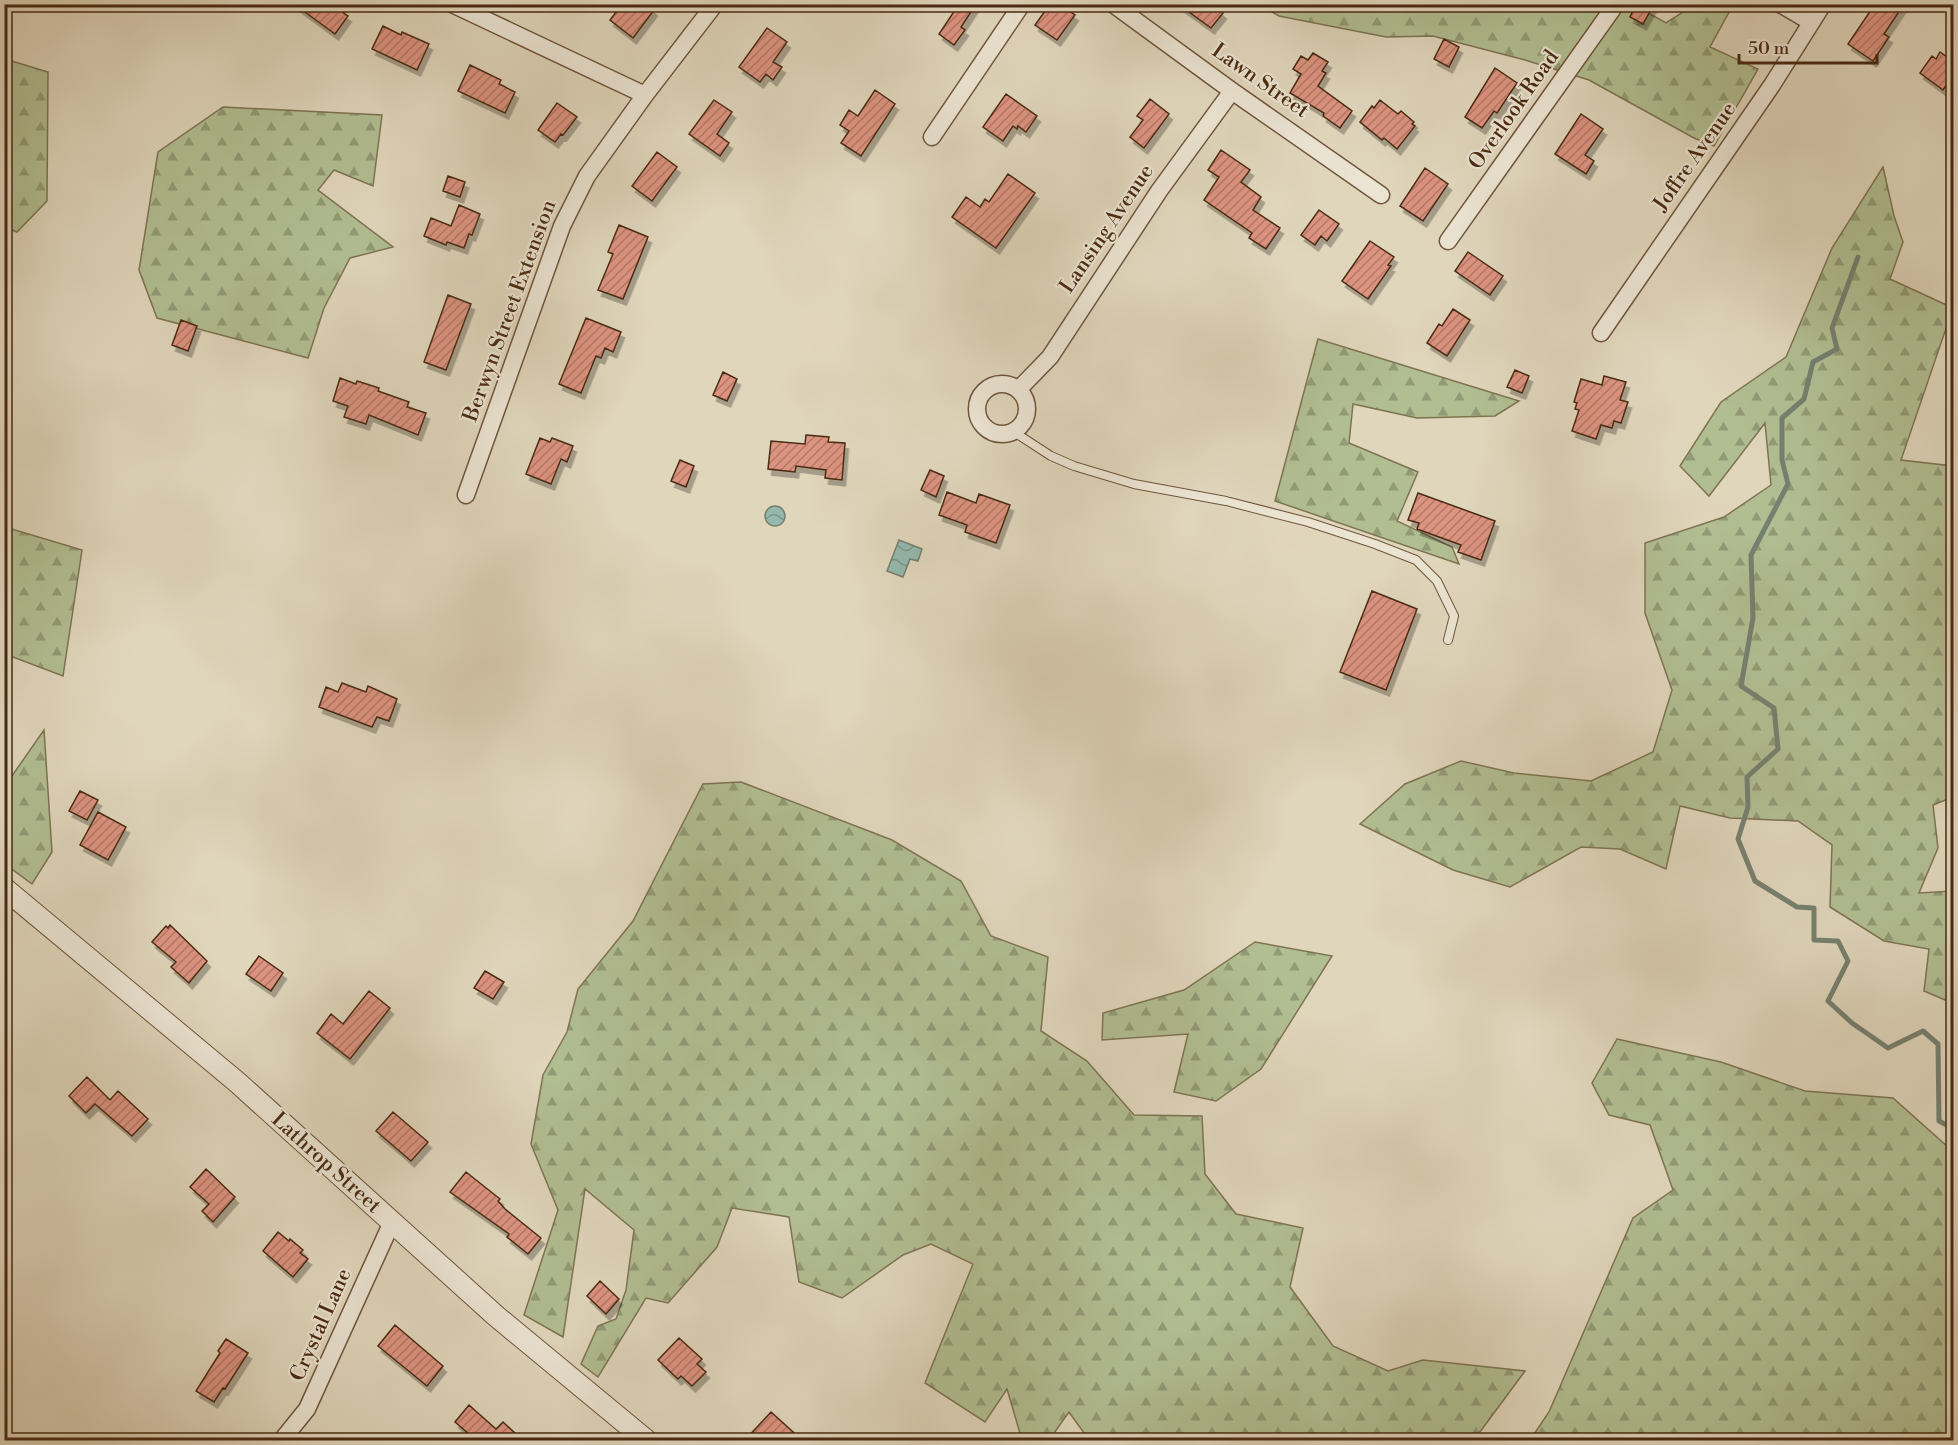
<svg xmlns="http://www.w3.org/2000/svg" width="1958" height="1445" font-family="'Libre Bodoni',serif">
<defs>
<pattern id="forest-firs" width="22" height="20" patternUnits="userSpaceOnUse" patternTransform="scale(1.5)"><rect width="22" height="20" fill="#b1be92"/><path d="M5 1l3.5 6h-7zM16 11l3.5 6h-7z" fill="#929b76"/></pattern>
<pattern id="water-waves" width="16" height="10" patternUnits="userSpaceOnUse" patternTransform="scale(1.5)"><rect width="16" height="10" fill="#94b9ae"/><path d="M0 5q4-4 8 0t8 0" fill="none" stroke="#7b978c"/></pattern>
<pattern id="building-hatch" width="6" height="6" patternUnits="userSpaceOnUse" patternTransform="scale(1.5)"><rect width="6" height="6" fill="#dc9380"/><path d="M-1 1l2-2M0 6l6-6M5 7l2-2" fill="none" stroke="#b47867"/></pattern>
<filter id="shadow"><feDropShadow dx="3.5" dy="6" stdDeviation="0" flood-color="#0004"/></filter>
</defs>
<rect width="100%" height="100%" fill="#e0d6bc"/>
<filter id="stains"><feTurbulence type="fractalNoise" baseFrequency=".00333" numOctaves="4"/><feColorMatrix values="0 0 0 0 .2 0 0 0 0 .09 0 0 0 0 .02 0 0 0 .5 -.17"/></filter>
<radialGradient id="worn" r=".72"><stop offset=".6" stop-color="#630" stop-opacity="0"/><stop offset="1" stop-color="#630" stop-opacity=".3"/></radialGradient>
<path fill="url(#forest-firs)" stroke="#7e7452" stroke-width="1.5" d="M 1632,4 L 1666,23 L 1694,5 L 1733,5 L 1710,47 L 1758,69 L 1714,146 L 1694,138 L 1589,80 L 1525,60 L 1433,36 L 1386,37 L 1279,16 L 1260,5 Z
M 5,59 L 48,72 L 47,201 L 17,232 L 5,227 Z
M 223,107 L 382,115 L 373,186 L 334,170 L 318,190 L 393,247 L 350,258 L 324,308 L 308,358 L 157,318 L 139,270 L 158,152 Z
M 1883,167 L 1894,216 L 1903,242 L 1890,279 L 1953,308 L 1901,460 L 1953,466 L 1953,797 L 1933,805 L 1938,848 L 1919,893 L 1953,891 L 1953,983 L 1945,1000 L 1924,991 L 1929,949 L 1884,941 L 1830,907 L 1832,845 L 1798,821 L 1730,818 L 1680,806 L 1666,869 L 1620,849 L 1581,847 L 1510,887 L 1453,870 L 1360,824 L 1405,784 L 1461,761 L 1514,773 L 1591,781 L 1653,752 L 1672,690 L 1645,613 L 1645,543 L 1724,517 L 1771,485 L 1765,423 L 1709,496 L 1680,466 L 1721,402 L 1786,357 L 1832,248 Z
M 1318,339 L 1519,401 L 1495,416 L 1417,418 L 1353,404 L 1349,443 L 1418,472 L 1397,521 L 1452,547 L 1459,564 L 1275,501 Z
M 5,527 L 82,550 L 63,676 L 5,654 Z
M 44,730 L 52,852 L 32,884 L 5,864 L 5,786 Z
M 741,782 L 892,840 L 961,881 L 991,936 L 1048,957 L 1041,1031 L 1087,1061 L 1134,1115 L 1202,1116 L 1205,1174 L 1236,1214 L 1303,1228 L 1290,1287 L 1333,1346 L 1388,1371 L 1423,1360 L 1525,1371 L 1474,1440 L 1089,1440 L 1069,1412 L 1049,1440 L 1022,1440 L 1007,1389 L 985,1422 L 925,1383 L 973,1264 L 931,1244 L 903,1255 L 842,1298 L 799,1282 L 789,1217 L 732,1208 L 717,1247 L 668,1303 L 646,1298 L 598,1377 L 581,1364 L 598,1326 L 616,1319 L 626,1290 L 634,1230 L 585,1189 L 563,1337 L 524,1315 L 558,1210 L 531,1144 L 543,1075 L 567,1032 L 578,989 L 633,921 L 703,784 Z
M 1255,942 L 1332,956 L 1261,1069 L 1216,1101 L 1174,1092 L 1188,1034 L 1102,1040 L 1103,1013 L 1184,990 Z
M 1617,1039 L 1721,1062 L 1805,1091 L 1893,1098 L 1948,1147 L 1953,1147 L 1953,1440 L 1530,1440 L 1549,1412 L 1633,1218 L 1673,1190 L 1650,1125 L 1609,1115 L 1592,1083 Z"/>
<path fill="url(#water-waves)" stroke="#768070" stroke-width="1.5" d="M765 516a10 10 0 1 1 20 0a10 10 0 1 1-20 0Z
M 899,540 L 922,549 L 918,561 L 910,559 L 903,577 L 887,571 Z"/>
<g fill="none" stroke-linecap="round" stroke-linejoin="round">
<path stroke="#768070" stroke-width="5" d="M 1858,257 L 1832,328 L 1837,349 L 1813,362 L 1804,399 L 1782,418 L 1782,460 L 1788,484 L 1751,555 L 1753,618 L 1741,686 L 1774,708 L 1778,749 L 1747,777 L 1748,807 L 1738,839 L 1755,881 L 1797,907 L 1814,908 L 1814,940 L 1838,941 L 1848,961 L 1828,1001 L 1852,1023 L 1888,1048 L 1923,1031 L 1938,1044 L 1939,1121 L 1954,1129"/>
</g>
<path fill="url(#building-hatch)" stroke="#4a2a12" stroke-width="1.5" filter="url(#shadow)" d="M 294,4 L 343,4 L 339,10 L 348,16 L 335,34 Z
M 622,4 L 647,4 L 654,10 L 633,38 L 610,20 Z
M 959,4 L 976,4 L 961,27 L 965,30 L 954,45 L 939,34 Z
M 1050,4 L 1059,4 L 1075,15 L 1057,40 L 1035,25 Z
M 1178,4 L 1212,4 L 1223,13 L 1211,28 Z
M 1636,4 L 1654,4 L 1643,24 L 1630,17 Z
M 1875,4 L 1904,4 L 1884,34 L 1889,37 L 1873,61 L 1848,44 Z
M 383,26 L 401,35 L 402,32 L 429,44 L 417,70 L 372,49 Z
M 767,28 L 787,42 L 773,62 L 782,67 L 773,80 L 766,74 L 760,82 L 739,67 Z
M 1444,39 L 1459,47 L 1449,67 L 1434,59 Z
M 1940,52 L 1953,61 L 1953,75 L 1943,90 L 1920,73 L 1932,56 L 1936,59 Z
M 1313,53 L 1328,62 L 1322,71 L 1326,73 L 1318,86 L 1352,111 L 1340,128 L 1323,116 L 1324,113 L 1290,93 L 1301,74 L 1293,69 L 1301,56 L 1308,60 Z
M 470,65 L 501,80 L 499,84 L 515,92 L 505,113 L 458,91 Z
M 1495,68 L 1517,83 L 1497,113 L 1494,111 L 1482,128 L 1465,117 Z
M 875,90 L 895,104 L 861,156 L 841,143 L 849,131 L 840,125 L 849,110 L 858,116 Z
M 1006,94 L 1037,116 L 1026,132 L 1018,126 L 1017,129 L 1013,126 L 1003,141 L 983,127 Z
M 1150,99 L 1169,114 L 1144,148 L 1130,137 L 1143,120 L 1137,116 Z
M 714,100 L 732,112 L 717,134 L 729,143 L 720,156 L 689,134 Z
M 1380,100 L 1398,114 L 1401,111 L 1414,122 L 1412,124 L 1415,126 L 1397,149 L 1384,138 L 1382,140 L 1360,122 L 1372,106 L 1374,108 Z
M 557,103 L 577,117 L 563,135 L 561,134 L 555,142 L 538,130 Z
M 1581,114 L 1603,129 L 1585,155 L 1594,161 L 1586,174 L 1555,154 Z
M 1221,150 L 1250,170 L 1241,182 L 1261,197 L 1253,210 L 1280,228 L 1266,249 L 1249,238 L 1252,233 L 1204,200 L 1219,177 L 1208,170 Z
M 657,152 L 677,167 L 652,201 L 632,186 Z
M 1425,168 L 1448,184 L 1423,221 L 1400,206 Z
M 1008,174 L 1035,193 L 996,248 L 952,217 L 966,197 L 980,207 L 985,199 L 989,202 Z
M 448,176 L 465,182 L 460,197 L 443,191 Z
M 459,205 L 480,214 L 472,235 L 469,234 L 464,248 L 447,242 L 446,245 L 424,236 L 431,218 L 451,226 Z
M 1319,210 L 1339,224 L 1327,241 L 1321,236 L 1315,245 L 1301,235 Z
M 619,225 L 648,237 L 623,299 L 598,290 L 613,254 L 608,252 Z
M 1370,241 L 1394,257 L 1388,265 L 1391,266 L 1368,299 L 1342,281 Z
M 1468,252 L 1503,276 L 1490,295 L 1455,271 Z
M 448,295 L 471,304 L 446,370 L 424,362 Z
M 1453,309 L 1470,320 L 1447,356 L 1427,343 L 1439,324 L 1442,326 Z
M 586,318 L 621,332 L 613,352 L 605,348 L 601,358 L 596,356 L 581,393 L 559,384 Z
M 181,320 L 197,326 L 188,351 L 172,345 Z
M 1515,370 L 1529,376 L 1522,393 L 1507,387 Z
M 723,372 L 737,379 L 727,401 L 713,395 Z
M 1604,376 L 1626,382 L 1620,400 L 1628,402 L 1621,423 L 1614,421 L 1612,428 L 1601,425 L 1596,439 L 1572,431 L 1579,410 L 1575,409 L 1577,403 L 1574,402 L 1581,379 L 1602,385 Z
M 340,378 L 356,384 L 357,381 L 379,388 L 378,391 L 409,402 L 407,407 L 426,413 L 418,435 L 369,415 L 366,424 L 344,417 L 348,406 L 333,401 Z
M 806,435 L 829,437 L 828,442 L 845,443 L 842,480 L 825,478 L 826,470 L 796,466 L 795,472 L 768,469 L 771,441 L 805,444 Z
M 540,438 L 550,442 L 552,438 L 573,446 L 567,462 L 561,459 L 551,484 L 526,474 Z
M 680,460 L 694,466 L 686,487 L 671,481 Z
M 930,470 L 944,476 L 936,497 L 921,490 Z
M 947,492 L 976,503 L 979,494 L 1010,505 L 996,543 L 965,532 L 967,525 L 939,515 Z
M 1418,493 L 1495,521 L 1481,560 L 1458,552 L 1461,545 L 1417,529 L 1419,523 L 1408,520 Z
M 1372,591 L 1417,609 L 1386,690 L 1340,672 Z
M 342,683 L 366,692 L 368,686 L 397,699 L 389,721 L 377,717 L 372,727 L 319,707 L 326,687 L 338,692 Z
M 80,791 L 98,800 L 87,820 L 69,811 Z
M 98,812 L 126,827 L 108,860 L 80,845 Z
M 170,925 L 207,961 L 189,983 L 171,967 L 176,962 L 152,942 L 166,926 L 168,928 Z
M 259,956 L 283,973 L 271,991 L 246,974 Z
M 485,971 L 504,982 L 493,999 L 474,988 Z
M 369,991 L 390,1008 L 350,1059 L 317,1033 L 331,1014 L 343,1024 Z
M 87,1077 L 110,1100 L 118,1091 L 148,1119 L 132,1136 L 95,1104 L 86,1113 L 69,1096 Z
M 393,1112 L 428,1142 L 411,1161 L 376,1131 Z
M 206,1169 L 235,1197 L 213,1222 L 202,1211 L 209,1204 L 190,1187 Z
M 466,1172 L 500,1199 L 498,1201 L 505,1209 L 541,1238 L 528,1254 L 507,1237 L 509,1234 L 450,1192 Z
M 278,1232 L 289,1241 L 290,1239 L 303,1250 L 300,1253 L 308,1259 L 293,1277 L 263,1251 Z
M 600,1281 L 619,1299 L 606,1314 L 587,1296 Z
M 395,1325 L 443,1366 L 427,1386 L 378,1346 Z
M 679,1338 L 702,1359 L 697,1364 L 706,1372 L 692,1386 L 681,1376 L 678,1379 L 658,1360 Z
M 226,1339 L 248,1353 L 225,1389 L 223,1388 L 214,1402 L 196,1391 L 220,1353 L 218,1351 Z
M 469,1405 L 496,1429 L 503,1422 L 515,1433 L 509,1440 L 476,1440 L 455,1422 Z
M 771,1412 L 802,1440 L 745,1440 Z"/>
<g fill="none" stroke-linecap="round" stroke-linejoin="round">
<defs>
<path id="service" d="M 1014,432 L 1051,456 L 1074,466 L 1134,484 L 1226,501 L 1308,522 L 1375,544 L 1416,560 L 1437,581 L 1454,616 L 1448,640"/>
<path id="minor" d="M 452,4 L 645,95
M 1113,4 L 1232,91 L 1381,195
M 1780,4 L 1811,22
M 932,137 L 1022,4
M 1448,241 L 1616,4
M 1601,333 L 1772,85 L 1823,4
M977 409a25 25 0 1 1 50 0a25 25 0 1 1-50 0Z
M 1018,390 L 1050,357 L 1159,191 L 1232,91
M 466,495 L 562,226 L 587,176 L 645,95 L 715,4
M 282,1440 L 307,1409 L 392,1222"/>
<path id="tertiary" d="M 4,888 L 237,1082 L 496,1316 L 646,1440"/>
</defs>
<use href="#service" stroke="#70553c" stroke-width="10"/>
<use href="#minor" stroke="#70553c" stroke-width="19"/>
<use href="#tertiary" stroke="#70553c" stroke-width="23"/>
<use href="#service" stroke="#ebe4d3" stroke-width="8"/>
<use href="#minor" stroke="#ebe4d3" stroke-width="16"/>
<use href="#tertiary" stroke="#ebe4d3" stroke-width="21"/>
</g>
<g text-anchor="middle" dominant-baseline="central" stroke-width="4.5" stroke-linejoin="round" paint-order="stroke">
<g font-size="21" fill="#4a2a12" stroke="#ebe4d3">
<text transform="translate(1260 81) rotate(35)">Lawn Street</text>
<text transform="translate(1514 110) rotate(-55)">Overlook Road</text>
<text transform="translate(1695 157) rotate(-55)">Joffre Avenue</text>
<text transform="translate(1107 229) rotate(-56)">Lansing Avenue</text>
<text transform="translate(510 311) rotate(-70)">Berwyn Street Extension</text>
<text transform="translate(326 1163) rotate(42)">Lathrop Street</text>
<text transform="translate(321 1325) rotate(-66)">Crystal Lane</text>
</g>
</g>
<rect width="1958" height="1445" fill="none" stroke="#e0d6bc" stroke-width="24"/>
<rect x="6" y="6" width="1946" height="1433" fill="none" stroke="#4a2a12" stroke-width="3"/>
<rect x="12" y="12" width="1934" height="1421" fill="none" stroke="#4a2a12" stroke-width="1.5"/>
<path d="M1739 54v9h138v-9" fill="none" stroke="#4a2a12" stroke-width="3"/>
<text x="1748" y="54" font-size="18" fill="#4a2a12" stroke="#ebe4d3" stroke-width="4.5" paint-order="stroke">50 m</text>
<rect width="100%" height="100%" filter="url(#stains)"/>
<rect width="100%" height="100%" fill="url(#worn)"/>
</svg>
